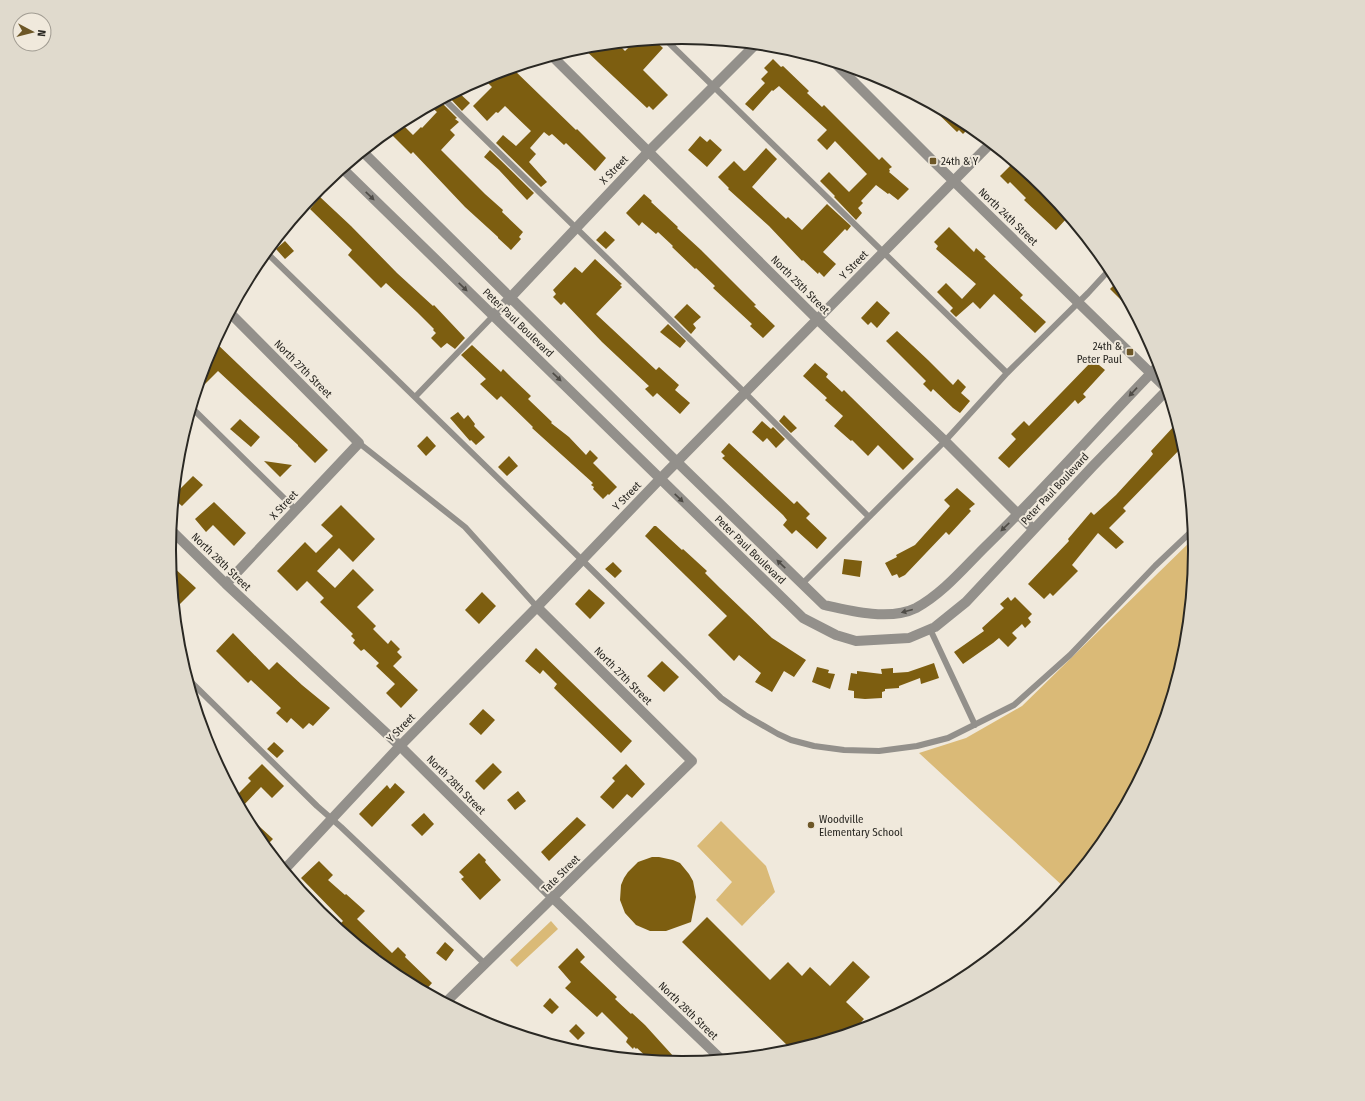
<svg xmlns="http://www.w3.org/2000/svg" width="1365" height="1101" font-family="'Fira Sans Condensed',sans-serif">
<rect width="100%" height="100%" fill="#f0e9dc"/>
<path fill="#daba77" d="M 1195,537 L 1196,551 L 1186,651 L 1157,747 L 1109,836 L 1066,889 L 919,753 L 966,738 L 1022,706 Z
M 721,821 L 766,866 L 775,892 L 742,926 L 716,900 L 732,882 L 697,846 Z
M 551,921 L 558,929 L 517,967 L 510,960 Z"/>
<path fill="#7d5e10" d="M 654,40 L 663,48 L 643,70 L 668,95 L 653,110 L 649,106 L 647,108 L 582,47 L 617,43 L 625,51 L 634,42 Z
M 773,59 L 781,67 L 783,66 L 809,91 L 807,93 L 822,107 L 824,105 L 879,160 L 882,157 L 892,167 L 889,169 L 890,171 L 889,172 L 909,189 L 898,200 L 889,193 L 888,194 L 876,185 L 861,201 L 863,203 L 858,208 L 862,213 L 856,220 L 834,197 L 835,196 L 820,181 L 829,172 L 849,192 L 867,174 L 835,141 L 827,150 L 817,140 L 827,130 L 779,86 L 773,91 L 772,90 L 753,111 L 745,104 L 765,83 L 761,79 L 768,72 L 764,68 Z
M 512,68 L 576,130 L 577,129 L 606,158 L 595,171 L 566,143 L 564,145 L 552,134 L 549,136 L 544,132 L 530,148 L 536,154 L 529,162 L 547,182 L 541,187 L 496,143 L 503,135 L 516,146 L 531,131 L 505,106 L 498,113 L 496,112 L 487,121 L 473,106 L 492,87 L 483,78 Z
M 457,91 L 470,103 L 462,111 L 448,96 Z
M 440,101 L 457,118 L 455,119 L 459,122 L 450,130 L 455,135 L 441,150 L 485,194 L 503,210 L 502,212 L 523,232 L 519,237 L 521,239 L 511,250 L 498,238 L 498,237 L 465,207 L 413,152 L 411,154 L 388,131 L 400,122 L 413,135 L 421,127 L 422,128 L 437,112 L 430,106 Z
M 933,105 L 968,124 L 971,126 L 963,134 L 959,130 L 957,132 L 931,107 Z
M 700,136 L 707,142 L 710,139 L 722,150 L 707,167 L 688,150 Z
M 766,148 L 777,159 L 752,187 L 786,219 L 788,217 L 802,230 L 827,204 L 851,226 L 847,231 L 845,229 L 823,252 L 836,264 L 824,277 L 819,272 L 818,274 L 803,260 L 802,261 L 769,226 L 728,189 L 729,188 L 718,177 L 734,161 L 744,171 L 746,170 Z
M 490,150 L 534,193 L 527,200 L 499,170 L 484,157 Z
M 1014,162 L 1023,171 L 1024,170 L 1046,188 L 1054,198 L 1050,202 L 1067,218 L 1056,230 L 1024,200 L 1026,198 L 1010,182 L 1008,184 L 1000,176 Z
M 644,194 L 652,201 L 651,202 L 678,227 L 677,228 L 701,250 L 756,305 L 754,306 L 775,326 L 763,338 L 750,326 L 752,324 L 713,288 L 715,286 L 696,268 L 695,269 L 672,247 L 673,246 L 658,232 L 656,234 L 642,222 L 639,226 L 626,213 Z
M 320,197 L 351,226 L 397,273 L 433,306 L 434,305 L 465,338 L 455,349 L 447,343 L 441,348 L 431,338 L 436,333 L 433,330 L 434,329 L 417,312 L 386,283 L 381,288 L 348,255 L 352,250 L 310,209 Z
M 949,227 L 974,252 L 976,248 L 986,257 L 984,258 L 1023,295 L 1020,298 L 1046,322 L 1035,333 L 994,294 L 980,309 L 973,302 L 956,317 L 950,311 L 953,308 L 937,292 L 946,283 L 962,299 L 976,284 L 936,249 L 938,246 L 934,242 Z
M 605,231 L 615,240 L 606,249 L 596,240 Z
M 285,241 L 294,251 L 285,259 L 276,249 Z
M 595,259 L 622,284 L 620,285 L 622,287 L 596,314 L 656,370 L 659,367 L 679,385 L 675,390 L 690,403 L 680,414 L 657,393 L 653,397 L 645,389 L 649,386 L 602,342 L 564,302 L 561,305 L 553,297 L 556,294 L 553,290 L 575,267 L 582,273 Z
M 1118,281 L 1132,308 L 1130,309 L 1110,289 Z
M 877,301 L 890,313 L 877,328 L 871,322 L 868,325 L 861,318 Z
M 687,304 L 701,317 L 693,324 L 696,328 L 691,334 L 674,317 Z
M 668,324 L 686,341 L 680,348 L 660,332 Z
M 897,331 L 928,360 L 953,385 L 958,379 L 966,387 L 961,393 L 970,401 L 960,413 L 953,408 L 933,389 L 931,392 L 923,384 L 926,381 L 886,341 Z
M 215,342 L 328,450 L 315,463 L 298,446 L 298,445 L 218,371 L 196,393 L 208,354 Z
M 472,345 L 501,372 L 503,369 L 512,378 L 531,396 L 528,399 L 552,422 L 551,423 L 569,437 L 586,455 L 590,450 L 598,458 L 593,463 L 617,487 L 609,495 L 608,494 L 603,499 L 593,489 L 594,487 L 591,485 L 593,483 L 532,428 L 533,427 L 501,396 L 497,400 L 480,384 L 486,379 L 461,355 Z
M 1093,360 L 1105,370 L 1083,394 L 1086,397 L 1078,404 L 1075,400 L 1009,468 L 998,458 L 1016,439 L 1011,434 L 1024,421 L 1029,426 Z
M 815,363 L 828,374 L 826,377 L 842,392 L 844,390 L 851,397 L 914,459 L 903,470 L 878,445 L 868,456 L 852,440 L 851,441 L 834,426 L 843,416 L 825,400 L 827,398 L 803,376 Z
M 458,412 L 464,419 L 468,415 L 475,424 L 474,426 L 485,437 L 476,445 L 471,440 L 470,441 L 450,418 Z
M 784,415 L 797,428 L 791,433 L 779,421 Z
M 240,419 L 260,437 L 251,447 L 230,429 Z
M 762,421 L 771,429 L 773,427 L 785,439 L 776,448 L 767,438 L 763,442 L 752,432 Z
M 1175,425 L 1180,430 L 1184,445 L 1123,508 L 1126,511 L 1109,528 L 1124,542 L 1116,549 L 1098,533 L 1072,565 L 1078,571 L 1053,596 L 1050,593 L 1044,599 L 1028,584 L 1069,541 L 1068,539 L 1091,512 L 1094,515 L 1116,495 L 1149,459 L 1153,454 L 1151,451 Z
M 427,436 L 436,446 L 426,456 L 417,446 Z
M 729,443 L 794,504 L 797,501 L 810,514 L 806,518 L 827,538 L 817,549 L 796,530 L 792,534 L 783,525 L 787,520 L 783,515 L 722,458 L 725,456 L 721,452 Z
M 509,456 L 518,466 L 507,476 L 498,467 Z
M 264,461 L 292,465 L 280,477 Z
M 193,476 L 203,485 L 182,506 L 174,499 L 175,494 Z
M 957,488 L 975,504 L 969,509 L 971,511 L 949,535 L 946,532 L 905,575 L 899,578 L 897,574 L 892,576 L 885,563 L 897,557 L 896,555 L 915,545 L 950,506 L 944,500 Z
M 214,502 L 246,533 L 234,546 L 213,525 L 206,532 L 195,519 Z
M 341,505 L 375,539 L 353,562 L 339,548 L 317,571 L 335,588 L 353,569 L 374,590 L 357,607 L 376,626 L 373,629 L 388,644 L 391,640 L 400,649 L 397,652 L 402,657 L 393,666 L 418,690 L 401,708 L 386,693 L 395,684 L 376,666 L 379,663 L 364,649 L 361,651 L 353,643 L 355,640 L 351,636 L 353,634 L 320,602 L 324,598 L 307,581 L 297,591 L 277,571 L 305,542 L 316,553 L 333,536 L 321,525 Z
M 654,526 L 656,526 L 682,550 L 683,549 L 707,571 L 705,573 L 720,588 L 772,638 L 806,660 L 794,677 L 784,671 L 772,692 L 755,682 L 761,673 L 739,655 L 734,661 L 708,635 L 727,616 L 645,536 Z
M 844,559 L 862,561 L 860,577 L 842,574 Z
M 613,562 L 622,571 L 615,578 L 605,569 Z
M 170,564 L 196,588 L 175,609 Z
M 589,589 L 605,603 L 590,619 L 575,604 Z
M 482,592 L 496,606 L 479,624 L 465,610 Z
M 1008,597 L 1011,601 L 1015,597 L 1032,614 L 1028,618 L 1031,622 L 1025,628 L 1022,624 L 1012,633 L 1017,638 L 1008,647 L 999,638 L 993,643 L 963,664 L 954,652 L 984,631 L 982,628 L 1004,608 L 1000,604 Z
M 233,633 L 269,670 L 277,662 L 302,685 L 330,708 L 313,726 L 309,723 L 303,729 L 291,718 L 287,723 L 276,713 L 281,708 L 251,680 L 248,683 L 216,651 Z
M 536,648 L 632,741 L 621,753 L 554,688 L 557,684 L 543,670 L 540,674 L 525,661 Z
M 662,661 L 679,677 L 664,692 L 647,676 Z
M 934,663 L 939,678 L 921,684 L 920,678 L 899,686 L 899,688 L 885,689 L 885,691 L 882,692 L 882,698 L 865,699 L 854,698 L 854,691 L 848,690 L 851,673 L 857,674 L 857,671 L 882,674 L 881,669 L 893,668 L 893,673 L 908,672 Z
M 817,667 L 829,670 L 828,673 L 835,674 L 830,689 L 812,682 Z
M 483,709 L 495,720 L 481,735 L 469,724 Z
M 274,742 L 284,751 L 277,758 L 267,749 Z
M 493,763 L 502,772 L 484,790 L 475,781 Z
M 262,764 L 284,786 L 272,798 L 261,787 L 241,808 L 235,797 L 251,781 L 248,778 Z
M 626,764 L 645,784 L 632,798 L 627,794 L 613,809 L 600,797 L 615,781 L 612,778 Z
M 395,783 L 405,792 L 372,827 L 359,814 L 387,785 L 390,789 Z
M 518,791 L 526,801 L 515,810 L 507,800 Z
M 424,813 L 434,824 L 422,836 L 411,825 Z
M 246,814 L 273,839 L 265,847 L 255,836 L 245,815 Z
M 577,817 L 586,825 L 549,861 L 541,852 Z
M 479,853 L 486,860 L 485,862 L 501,880 L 480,900 L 461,879 L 464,877 L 459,872 Z
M 652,857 L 659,857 L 673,860 L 680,863 L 689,874 L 693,881 L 696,897 L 691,922 L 666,931 L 650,931 L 636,925 L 625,913 L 620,900 L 621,885 L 624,878 L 628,872 L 638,862 Z
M 319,861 L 333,875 L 328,880 L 345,895 L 346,894 L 365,911 L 357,919 L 392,953 L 398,947 L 406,955 L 405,957 L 432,983 L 424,992 L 418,989 L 395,966 L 393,968 L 379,954 L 376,957 L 341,923 L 343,921 L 301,878 Z
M 707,917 L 770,980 L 788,962 L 802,976 L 810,967 L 830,986 L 853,961 L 870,977 L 846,1002 L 864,1019 L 851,1033 L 793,1051 L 682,942 Z
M 445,942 L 454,950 L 446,961 L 436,953 Z
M 577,948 L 585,957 L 580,962 L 617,997 L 615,999 L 631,1014 L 632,1013 L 645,1025 L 674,1057 L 668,1063 L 651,1061 L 637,1048 L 636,1049 L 634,1047 L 633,1049 L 626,1042 L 628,1038 L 602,1012 L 597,1017 L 565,988 L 571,982 L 558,967 Z
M 550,998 L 559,1007 L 552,1014 L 543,1006 Z
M 576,1024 L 585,1033 L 578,1040 L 569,1031 Z"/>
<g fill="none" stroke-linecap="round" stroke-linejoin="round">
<path stroke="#93908b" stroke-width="6" d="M 665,39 L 1007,373
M 444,99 L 745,393 L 869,517
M 266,252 L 582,560 L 721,698 L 745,715 L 778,734 L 791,740 L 814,746 L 844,750 L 879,751 L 917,746 L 948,738 L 1014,705 L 1070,655 L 1155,566 L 1194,529
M 415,397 L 493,316
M 192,408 L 296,510
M 359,443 L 465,527 L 537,607
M 802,584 L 945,441 L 1007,373 L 1088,293 L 1111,268
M 930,629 L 975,725
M 188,679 L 317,806 L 341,827 L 485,964"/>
<path stroke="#93908b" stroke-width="10" d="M 552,56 L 818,320 L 945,441 L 1033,529
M 834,62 L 933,161 L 1167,389
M 363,152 L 677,462 L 824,605 C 850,611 890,621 916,608 C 942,594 963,569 984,548 C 1045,489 1101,424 1160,364
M 342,168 L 803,618 L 836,635 L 856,641 L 909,638 L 935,627 L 966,602 L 1093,466 L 1168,389
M 493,316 L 649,151 L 756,44
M 171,530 L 226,584 L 400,746 L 553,898 L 722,1060
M 226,584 L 359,443 L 230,313
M 284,870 L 400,746 L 537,607 L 660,479 L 991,143
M 445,1003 L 692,761 L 537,607"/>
</g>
<defs><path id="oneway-solid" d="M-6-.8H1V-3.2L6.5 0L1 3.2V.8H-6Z"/></defs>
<g fill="#4f4c47">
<use href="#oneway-solid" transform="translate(370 196) rotate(44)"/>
<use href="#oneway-solid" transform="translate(463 287) rotate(44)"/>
<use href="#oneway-solid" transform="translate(557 377) rotate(44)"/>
<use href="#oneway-solid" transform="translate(1133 392) rotate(133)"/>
<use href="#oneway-solid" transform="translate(679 498) rotate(44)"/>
<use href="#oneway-solid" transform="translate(1005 527) rotate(136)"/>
<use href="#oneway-solid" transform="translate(781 564) rotate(-136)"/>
<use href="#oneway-solid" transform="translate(907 611) rotate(165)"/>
</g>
<g fill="#6d5727" stroke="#f0e9dc" stroke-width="1.5">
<rect x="929" y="157" width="8" height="8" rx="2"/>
<rect x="1126" y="348" width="8" height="8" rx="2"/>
<circle cx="811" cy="825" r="4"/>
</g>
<g text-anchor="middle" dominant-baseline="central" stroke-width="4" stroke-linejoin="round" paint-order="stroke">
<g font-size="11" fill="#2a2823" stroke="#f0e9dc" text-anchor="start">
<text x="941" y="161">24th &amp; Y</text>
<text x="1122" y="346" text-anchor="end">24th &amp;<tspan x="1122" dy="13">Peter Paul</tspan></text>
<text x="819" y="819">Woodville<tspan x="819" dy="13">Elementary School</tspan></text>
</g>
<g font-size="11" fill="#2a2823" stroke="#f0e9dc">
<text transform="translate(614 170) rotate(-46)">X Street</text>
<text transform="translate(1008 217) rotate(44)">North 24th Street</text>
<text transform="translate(854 265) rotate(-46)">Y Street</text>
<text transform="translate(800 285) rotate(45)">North 25th Street</text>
<text transform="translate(518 323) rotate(44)">Peter Paul Boulevard</text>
<text transform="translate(303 369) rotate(45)">North 27th Street</text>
<text transform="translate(1055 489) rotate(-47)">Peter Paul Boulevard</text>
<text transform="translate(627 496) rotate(-46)">Y Street</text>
<text transform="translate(284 505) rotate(-47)">X Street</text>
<text transform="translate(750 550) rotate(44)">Peter Paul Boulevard</text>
<text transform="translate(221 562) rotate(44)">North 28th Street</text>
<text transform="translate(623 676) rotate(45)">North 27th Street</text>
<text transform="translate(401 728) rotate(-46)">Y Street</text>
<text transform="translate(456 785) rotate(45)">North 28th Street</text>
<text transform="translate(561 874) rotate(-45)">Tate Street</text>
<text transform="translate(688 1011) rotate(44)">North 28th Street</text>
</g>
</g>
<path d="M0 0H1365V1101H0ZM176 550a506 506 0 1 1 1012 0a506 506 0 1 1-1012 0Z" fill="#e0dacd" fill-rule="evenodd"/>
<path fill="none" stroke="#2a2823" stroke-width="2" d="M176 550a506 506 0 1 1 1012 0a506 506 0 1 1-1012 0Z"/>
<g transform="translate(32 32) rotate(97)"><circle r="19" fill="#f0e9dc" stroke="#a19c92"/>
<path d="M0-3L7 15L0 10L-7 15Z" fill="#6d5727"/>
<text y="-6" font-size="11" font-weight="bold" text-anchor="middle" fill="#2a2823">N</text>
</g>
</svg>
